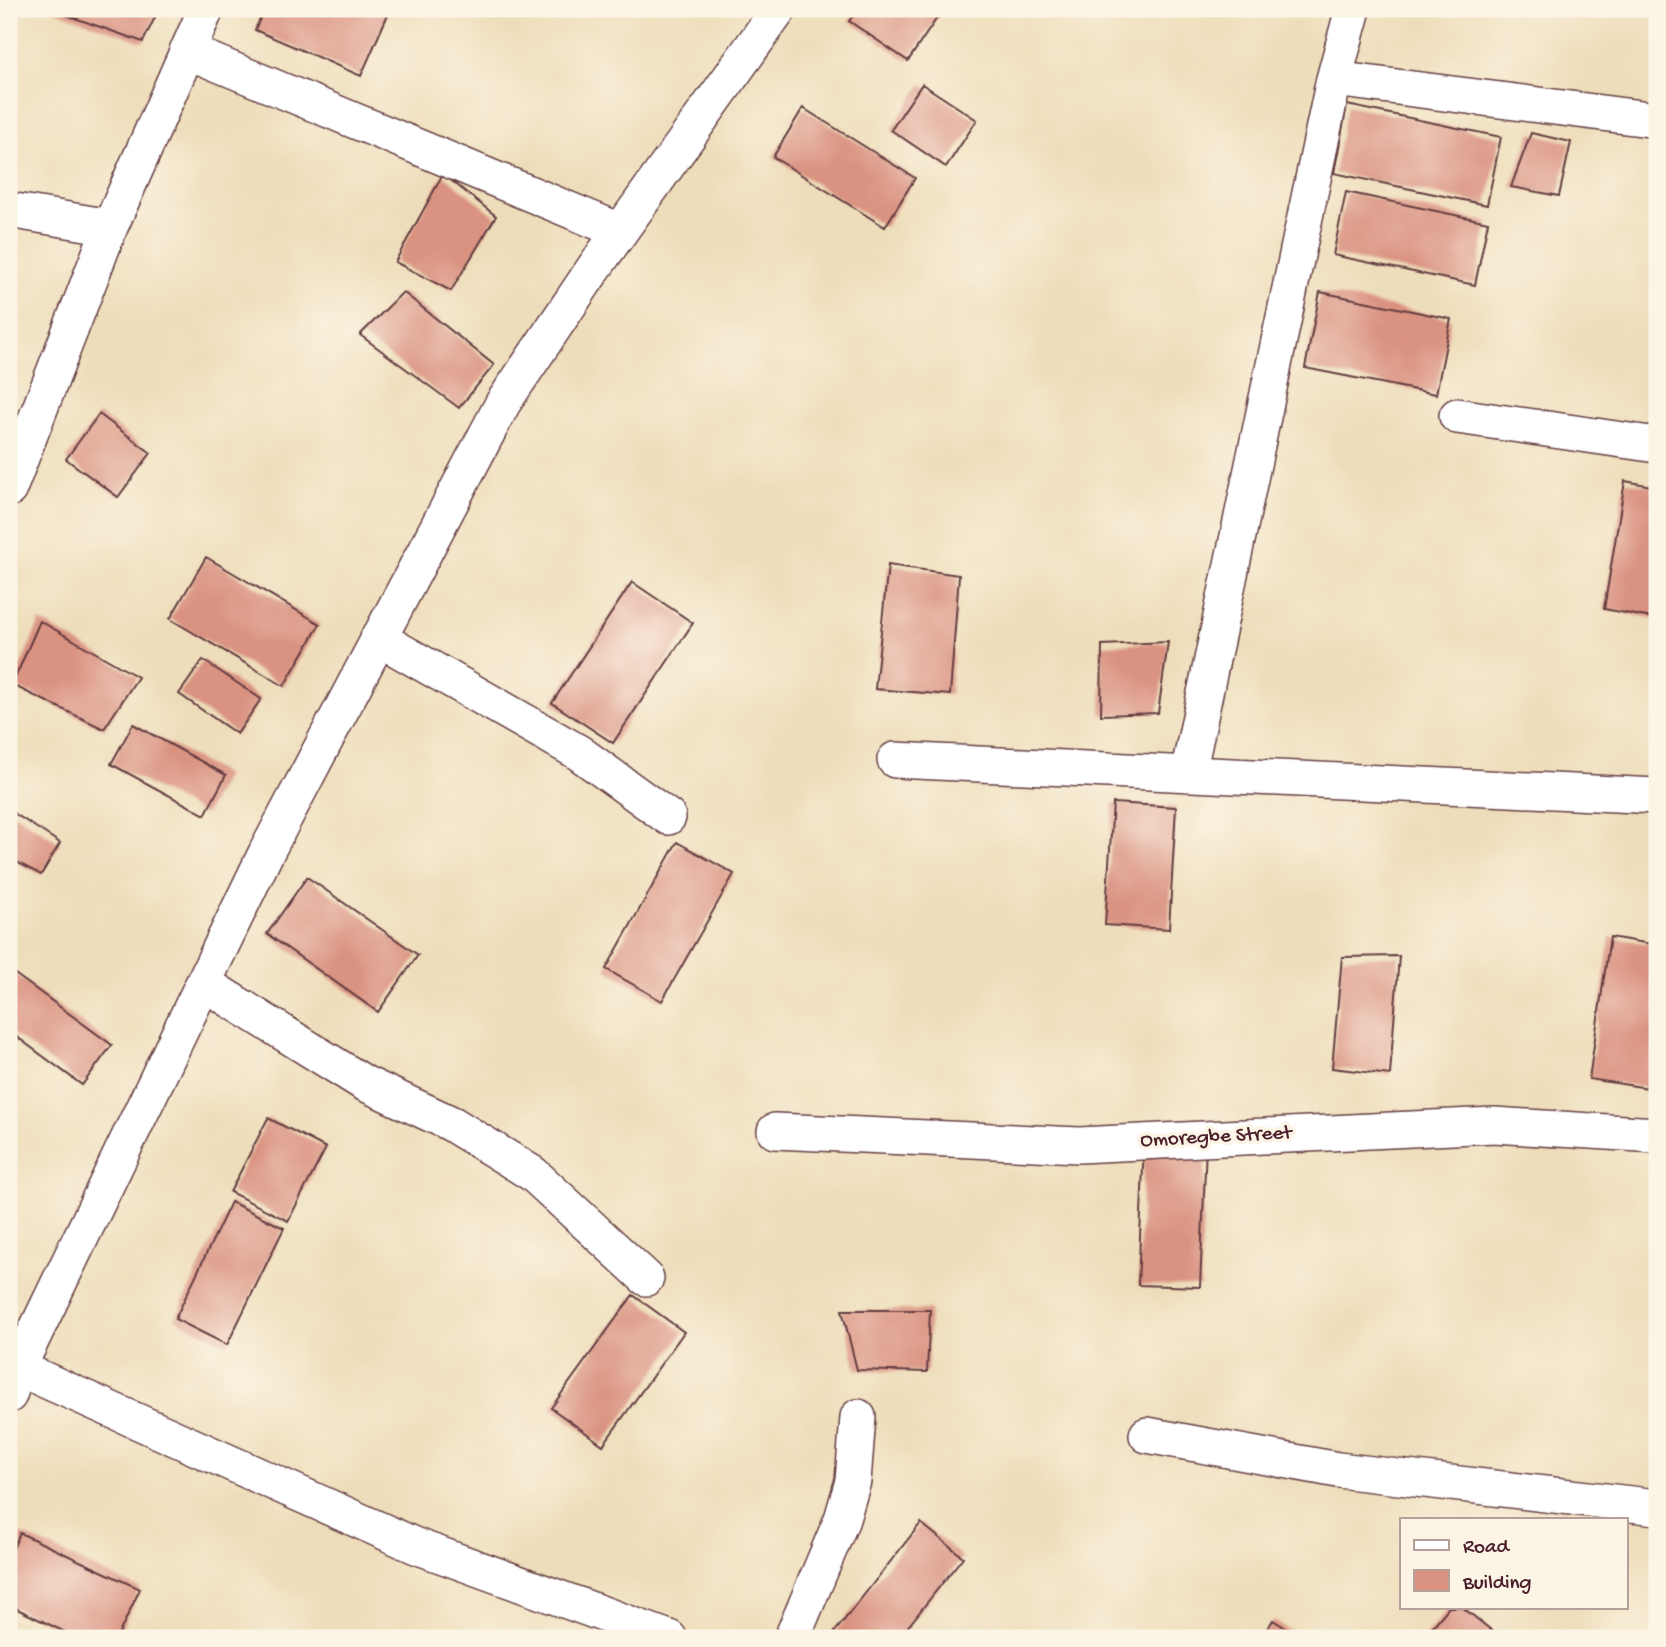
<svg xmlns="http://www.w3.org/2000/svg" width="1666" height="1647" font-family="'Gochi Hand',sans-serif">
<rect width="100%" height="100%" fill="#fcf5e5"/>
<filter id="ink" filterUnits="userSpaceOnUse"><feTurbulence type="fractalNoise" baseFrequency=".0143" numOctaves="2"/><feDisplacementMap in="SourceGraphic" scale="14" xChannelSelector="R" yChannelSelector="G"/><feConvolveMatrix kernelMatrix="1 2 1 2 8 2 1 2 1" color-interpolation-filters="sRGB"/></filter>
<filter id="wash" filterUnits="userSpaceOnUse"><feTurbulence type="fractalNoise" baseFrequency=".00686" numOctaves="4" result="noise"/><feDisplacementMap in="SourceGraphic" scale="28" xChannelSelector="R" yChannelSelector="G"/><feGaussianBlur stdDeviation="1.57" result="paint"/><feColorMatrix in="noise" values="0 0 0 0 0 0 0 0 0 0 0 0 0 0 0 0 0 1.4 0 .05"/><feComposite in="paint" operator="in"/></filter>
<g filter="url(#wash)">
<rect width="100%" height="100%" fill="#eeddba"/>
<g id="blocks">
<path fill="#da9281" d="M 49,9 L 159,9 L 143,42 Z
M 264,9 L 381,9 L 389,12 L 361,76 L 255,30 Z
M 858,9 L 943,9 L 908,61 L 849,21 Z
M 922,84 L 977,120 L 946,167 L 891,130 Z
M 1347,105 L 1501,137 L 1487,205 L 1334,173 Z
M 803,108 L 915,178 L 885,227 L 773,157 Z
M 1531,133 L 1571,142 L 1559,196 L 1511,187 Z
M 443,174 L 496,216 L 451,291 L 395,262 Z
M 1346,192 L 1488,222 L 1475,285 L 1333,255 Z
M 403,292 L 494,365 L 459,408 L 360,335 Z
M 1320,292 L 1451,319 L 1436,394 L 1305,368 Z
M 99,414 L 151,453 L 118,497 L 66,459 Z
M 1625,481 L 1657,487 L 1657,619 L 1604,609 Z
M 206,557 L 320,624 L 284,686 L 170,619 Z
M 888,565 L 959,575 L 950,695 L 875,689 Z
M 632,582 L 693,623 L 613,743 L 552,703 Z
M 40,621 L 138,677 L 104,729 L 12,685 Z
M 1168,642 L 1158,713 L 1101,715 L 1102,645 Z
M 203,660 L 261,699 L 237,734 L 179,694 Z
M 133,724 L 226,775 L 205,815 L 111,764 Z
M 1113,803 L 1176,807 L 1169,929 L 1105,925 Z
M 9,810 L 60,843 L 41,875 L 9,858 Z
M 677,842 L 734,874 L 662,1001 L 606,969 Z
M 307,877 L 418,955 L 378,1012 L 267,934 Z
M 1610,937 L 1657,945 L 1655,1089 L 1589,1079 Z
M 1399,956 L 1390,1075 L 1332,1068 L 1342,957 Z
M 15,974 L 112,1045 L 82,1085 L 9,1031 L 9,982 Z
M 268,1118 L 326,1148 L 288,1221 L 230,1192 Z
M 1144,1143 L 1206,1146 L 1200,1287 L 1138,1285 Z
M 231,1202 L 284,1228 L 227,1345 L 175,1319 Z
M 633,1295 L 684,1332 L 603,1445 L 551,1408 Z
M 842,1310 L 930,1310 L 927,1372 L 857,1370 Z
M 921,1523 L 963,1557 L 899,1638 L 830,1638 Z
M 20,1533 L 140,1589 L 117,1638 L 77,1638 L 9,1605 L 9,1557 Z
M 1449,1607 L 1462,1607 L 1501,1638 L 1423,1638 Z
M 1273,1620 L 1302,1638 L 1262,1638 Z"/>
</g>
</g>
<g filter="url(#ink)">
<use href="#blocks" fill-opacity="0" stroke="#633c40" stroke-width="2"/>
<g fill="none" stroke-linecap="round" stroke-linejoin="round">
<defs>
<path id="street" d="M 187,51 L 620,231
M 1334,79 L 1657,120
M 9,210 L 110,227
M 1457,416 L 1657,445
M 9,489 L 110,227 L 206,9
M 378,638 L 578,752 L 668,817
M 895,760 L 1657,796
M 1188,774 L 1334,79 L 1353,9
M 205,984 L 364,1083 L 452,1124 L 533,1174 L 646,1278
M 775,1131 L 1079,1145 L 1494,1125 L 1657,1135
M 18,1368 L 416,1546 L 669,1638
M 9,1395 L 18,1368 L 266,853 L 503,403 L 594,268 L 779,9
M 1147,1435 L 1338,1470 L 1657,1507
M 792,1638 L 842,1519 L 853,1481 L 858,1417"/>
</defs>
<use href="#street" stroke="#633c40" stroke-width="38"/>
<use href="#street" stroke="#fff" stroke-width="35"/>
</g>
</g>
<g text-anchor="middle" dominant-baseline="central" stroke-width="7" stroke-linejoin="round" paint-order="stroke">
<g font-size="21" fill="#4a1f2b" stroke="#fcf5e5">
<text transform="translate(1216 1138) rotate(-3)">Omoregbe Street</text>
</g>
</g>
<rect width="1666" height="1647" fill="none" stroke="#fcf5e5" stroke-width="35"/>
<rect x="1400" y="1518" width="228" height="91" fill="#fcf5e5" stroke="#b59f9b" stroke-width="2"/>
<rect x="1414" y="1540" width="35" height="10" fill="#ffffff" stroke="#b59f9b" stroke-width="2"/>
<text x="1463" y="1552" font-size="21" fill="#4a1f2b">Road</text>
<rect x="1414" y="1570" width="35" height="21" fill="#da9281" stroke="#b59f9b" stroke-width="2"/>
<text x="1463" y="1588" font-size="21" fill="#4a1f2b">Building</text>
</svg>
